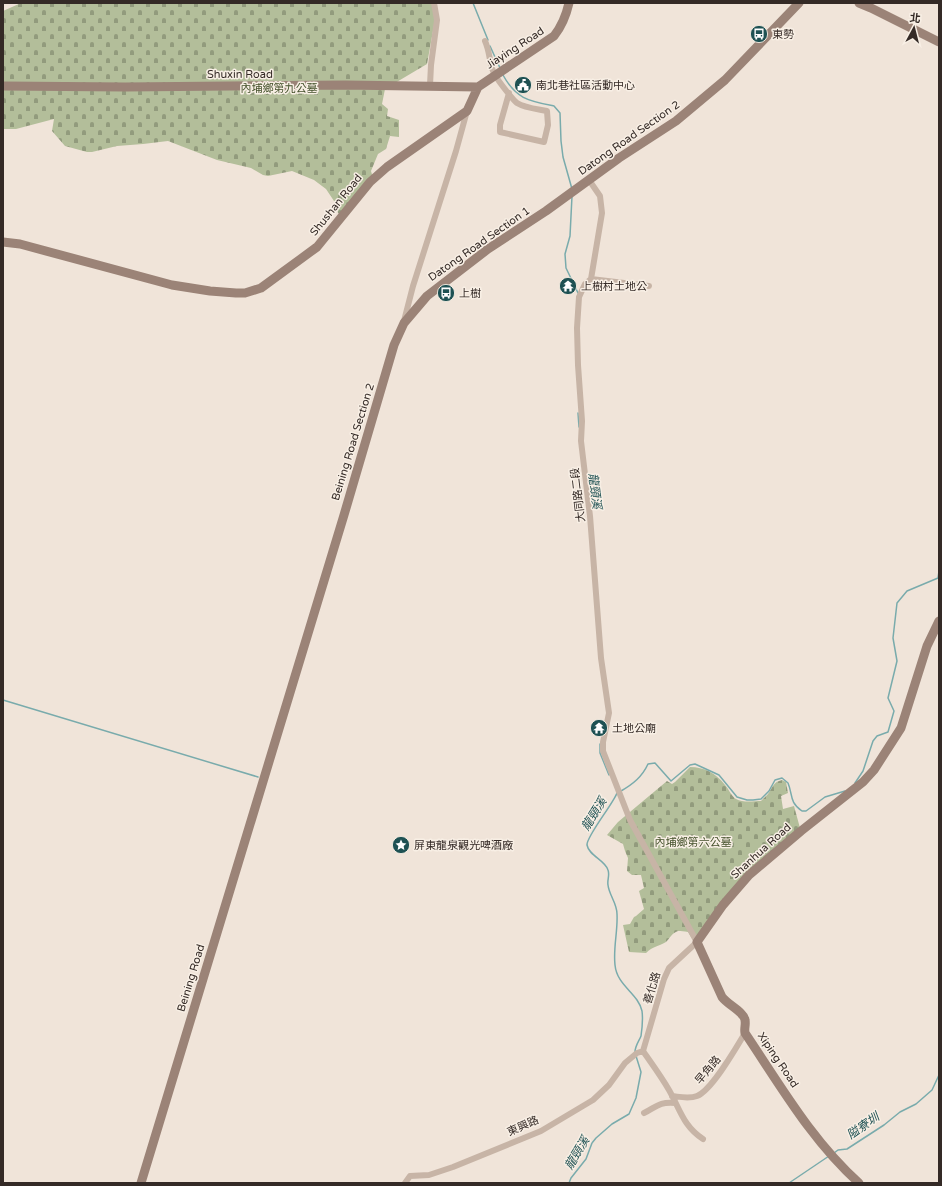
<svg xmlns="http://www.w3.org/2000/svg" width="942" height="1186" font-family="'Varela Round','Noto Sans TC',sans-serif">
<defs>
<pattern id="cemetery-stones" width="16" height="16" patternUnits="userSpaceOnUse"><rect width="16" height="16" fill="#b3be9a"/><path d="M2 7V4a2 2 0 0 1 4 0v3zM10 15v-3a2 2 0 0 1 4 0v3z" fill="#929b7d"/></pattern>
</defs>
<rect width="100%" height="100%" fill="#f0e4d9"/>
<path fill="url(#cemetery-stones)" d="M 21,3 L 432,3 L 435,20 L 427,64 L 395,83 L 386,84 L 382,104 L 388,109 L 387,116 L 399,120 L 399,137 L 390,136 L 386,149 L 378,154 L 371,171 L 373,178 L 341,215 L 338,213 L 336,204 L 326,189 L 314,180 L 292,171 L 268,176 L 263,175 L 251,168 L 217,160 L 168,141 L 143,144 L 117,146 L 92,152 L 87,152 L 65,146 L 52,131 L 54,119 L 16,129 L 3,129 L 3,11 Z
M 690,767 C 704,767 716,773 725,785 C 729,789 731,796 736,799 C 743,803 754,801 761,801 C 763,799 766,796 768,794 C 773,787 773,782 782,780 L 786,782 L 788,793 L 781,796 L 783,809 L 794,806 L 800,828 L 748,873 L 694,942 L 688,932 C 684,931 681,931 678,931 C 672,933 670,938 666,942 C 658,947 653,946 646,953 L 629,952 L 623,925 L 630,924 L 634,917 L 636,916 L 644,909 L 639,891 L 644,888 L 641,875 L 632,875 L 627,871 L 628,858 L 625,851 L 623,844 L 607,835 L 618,822 L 667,781 L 672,784 L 675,782 Z"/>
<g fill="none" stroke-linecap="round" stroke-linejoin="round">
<path stroke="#79abac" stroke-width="1.5" d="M 473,3 L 488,40
M 490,46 L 500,68
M 503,75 C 516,99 529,101 554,106 L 560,113 L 561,141 L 563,157 L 572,189
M 572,196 L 570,236 L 565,254 L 566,268 L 578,293
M 578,413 L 579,427
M 3,700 L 258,777
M 600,744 L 600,753 L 609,775
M 855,783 L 863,771 L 873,741 L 877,736 L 888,732 L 894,711 L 888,698 L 897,661 L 893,638 L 897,603 L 907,591 L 938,578 L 939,571
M 621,791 C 633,784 642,777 648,764 L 655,763 L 671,781 L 690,765 L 695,764 L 719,775 L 737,797 L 747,800 L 753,800 L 761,799 L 769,791 L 775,780 L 782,778 L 788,783 C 793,795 789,802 802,811 L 806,811 L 825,797 L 845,791
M 617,793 C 613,804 586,837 587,845 C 589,856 605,860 608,870 C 610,875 607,880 608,885 C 609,895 617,903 617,914 C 618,931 613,948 615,965 C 617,986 638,993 642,1011 C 643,1018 642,1029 641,1036 C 639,1041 635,1046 635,1052
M 834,1153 L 838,1150 L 847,1149 L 884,1125 L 900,1112 L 916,1104 L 932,1090 L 939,1075
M 569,1183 L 571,1178 L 586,1159 L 592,1143 L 596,1138 L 612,1124 L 629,1114 L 636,1098 L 641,1072 L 636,1056
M 789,1183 L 829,1156"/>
<path stroke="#c7b4a6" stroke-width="6" d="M 485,41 C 490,52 489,61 493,71 C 494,76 513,100 517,103 C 525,108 537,109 547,111 L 548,125 L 544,142 L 500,132 L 500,125 L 509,93
M 430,85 L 431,65 L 437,20 L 434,3
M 591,279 L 649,286
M 404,321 L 413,286 L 456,151 L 467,111
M 643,1051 C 652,1064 661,1076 669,1090 C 680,1109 683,1126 703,1139
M 672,1096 C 681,1097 689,1099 697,1096 C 712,1090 736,1048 745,1033
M 644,1113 C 658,1106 658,1102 675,1103
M 405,1183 L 410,1176 L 429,1175 L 453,1167 L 541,1131 L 593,1100 L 609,1085 L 625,1063 L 637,1053 L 643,1051 L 664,979 L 669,968 L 697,942 L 630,820 L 603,751 L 603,742 L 609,713 L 601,658 L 590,516 L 581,441 L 582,421 L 578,365 L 577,328 L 579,297 L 585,284 L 591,279 L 602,213 L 600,196 L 589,180"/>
<path stroke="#9b8377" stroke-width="9" d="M 859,3 L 871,8 L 939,42
M 3,86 L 125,87 L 345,85 L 478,87
M 478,87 L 554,36 C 562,26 566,16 569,3
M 3,242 L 20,244 L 172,285 L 210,291 L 236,293 L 245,293 L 261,288 L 317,247 L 370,182 L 387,167 L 467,111 L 478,87
M 141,1183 L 344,515 L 394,345 L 404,323 L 427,296 L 488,249 L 546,211 L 619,158 L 676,121 L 725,80 L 799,3
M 859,1183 C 812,1141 780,1085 745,1033 C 744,1028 746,1025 745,1020 C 744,1012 728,1005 722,997 L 697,942 L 723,905 L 749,875 L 801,831 L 863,782 L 874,770 L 901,728 L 927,646 L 939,621"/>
</g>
<defs>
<symbol id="bus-disc" viewBox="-11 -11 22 22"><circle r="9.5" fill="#1e5153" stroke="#f8efe5"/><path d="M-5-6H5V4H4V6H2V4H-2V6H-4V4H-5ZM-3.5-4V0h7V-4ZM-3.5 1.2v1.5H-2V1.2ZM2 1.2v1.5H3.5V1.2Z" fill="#fff"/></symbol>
<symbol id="civic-disc" viewBox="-11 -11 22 22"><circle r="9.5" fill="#1e5153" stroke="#f8efe5"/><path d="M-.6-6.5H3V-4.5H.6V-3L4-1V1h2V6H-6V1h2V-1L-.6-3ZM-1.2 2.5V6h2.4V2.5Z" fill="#fff"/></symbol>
<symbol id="temple-disc" viewBox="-11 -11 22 22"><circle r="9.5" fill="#1e5153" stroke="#f8efe5"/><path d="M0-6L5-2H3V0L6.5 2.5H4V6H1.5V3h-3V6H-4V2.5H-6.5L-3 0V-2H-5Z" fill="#fff"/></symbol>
<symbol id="sight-disc" viewBox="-11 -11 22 22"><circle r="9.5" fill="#1e5153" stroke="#f8efe5"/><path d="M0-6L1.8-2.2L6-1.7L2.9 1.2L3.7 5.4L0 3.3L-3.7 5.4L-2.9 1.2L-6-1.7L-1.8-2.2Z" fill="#fff"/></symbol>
</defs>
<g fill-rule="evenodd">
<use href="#bus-disc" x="749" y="24" width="20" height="20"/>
<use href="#civic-disc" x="513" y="75" width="20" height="20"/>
<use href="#temple-disc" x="558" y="276" width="20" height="20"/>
<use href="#bus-disc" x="436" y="283" width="20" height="20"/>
<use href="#temple-disc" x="589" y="718" width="20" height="20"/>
<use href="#sight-disc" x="391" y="835" width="20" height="20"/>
</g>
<g text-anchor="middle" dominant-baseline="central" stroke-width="3" stroke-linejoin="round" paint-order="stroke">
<g font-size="11" fill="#342a26" stroke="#f8efe5" text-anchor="start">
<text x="772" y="34">東勢</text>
<text x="536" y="85">南北巷社區活動中心</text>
<text x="581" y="286">上樹村土地公</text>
<text x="459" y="293">上樹</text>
<text x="612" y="728">土地公廟</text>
<text x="414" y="845">屏東龍泉觀光啤酒廠</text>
</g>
<g font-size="11" fill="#342a26" stroke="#f8efe5">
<text transform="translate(515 48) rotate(-33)">Jiaying Road</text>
<text x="240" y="74">Shuxin Road</text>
<text transform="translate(629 138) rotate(-35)">Datong Road Section 2</text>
<text transform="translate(336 205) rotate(-51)">Shushan Road</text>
<text transform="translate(479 244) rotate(-35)">Datong Road Section 1</text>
<text transform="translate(353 442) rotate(-73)">Beining Road Section 2</text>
<text transform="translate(578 495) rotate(-97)">大同路二段</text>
<text transform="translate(761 851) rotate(-42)">Shanhua Road</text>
<text transform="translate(191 978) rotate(-73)">Beining Road</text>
<text transform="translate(652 988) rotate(-73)">善化路</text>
<text transform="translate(778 1060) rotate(56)">Xiping Road</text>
<text transform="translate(708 1070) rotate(-50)">早角路</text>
<text transform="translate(523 1126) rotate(-24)">東興路</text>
</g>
<g font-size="11" fill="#44512b" stroke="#f8efe5">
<text x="279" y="88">內埔鄉第九公墓</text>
<text x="693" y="842">內埔鄉第六公墓</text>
</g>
<g font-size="12" font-style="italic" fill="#1e5153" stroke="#f8efe5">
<text transform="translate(595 491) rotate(83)">龍頸溪</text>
<text transform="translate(594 814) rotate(-58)">龍頸溪</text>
<text transform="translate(863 1126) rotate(-35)">隘寮圳</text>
<text transform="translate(577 1153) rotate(-59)">龍頸溪</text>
</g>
</g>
<rect width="942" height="1186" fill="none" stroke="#342a26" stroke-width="8"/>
<g transform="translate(914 28) rotate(7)" stroke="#f8efe5" stroke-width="3" paint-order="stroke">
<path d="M0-3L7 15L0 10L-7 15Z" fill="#342a26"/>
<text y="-6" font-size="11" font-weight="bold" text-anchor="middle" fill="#342a26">北</text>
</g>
</svg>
